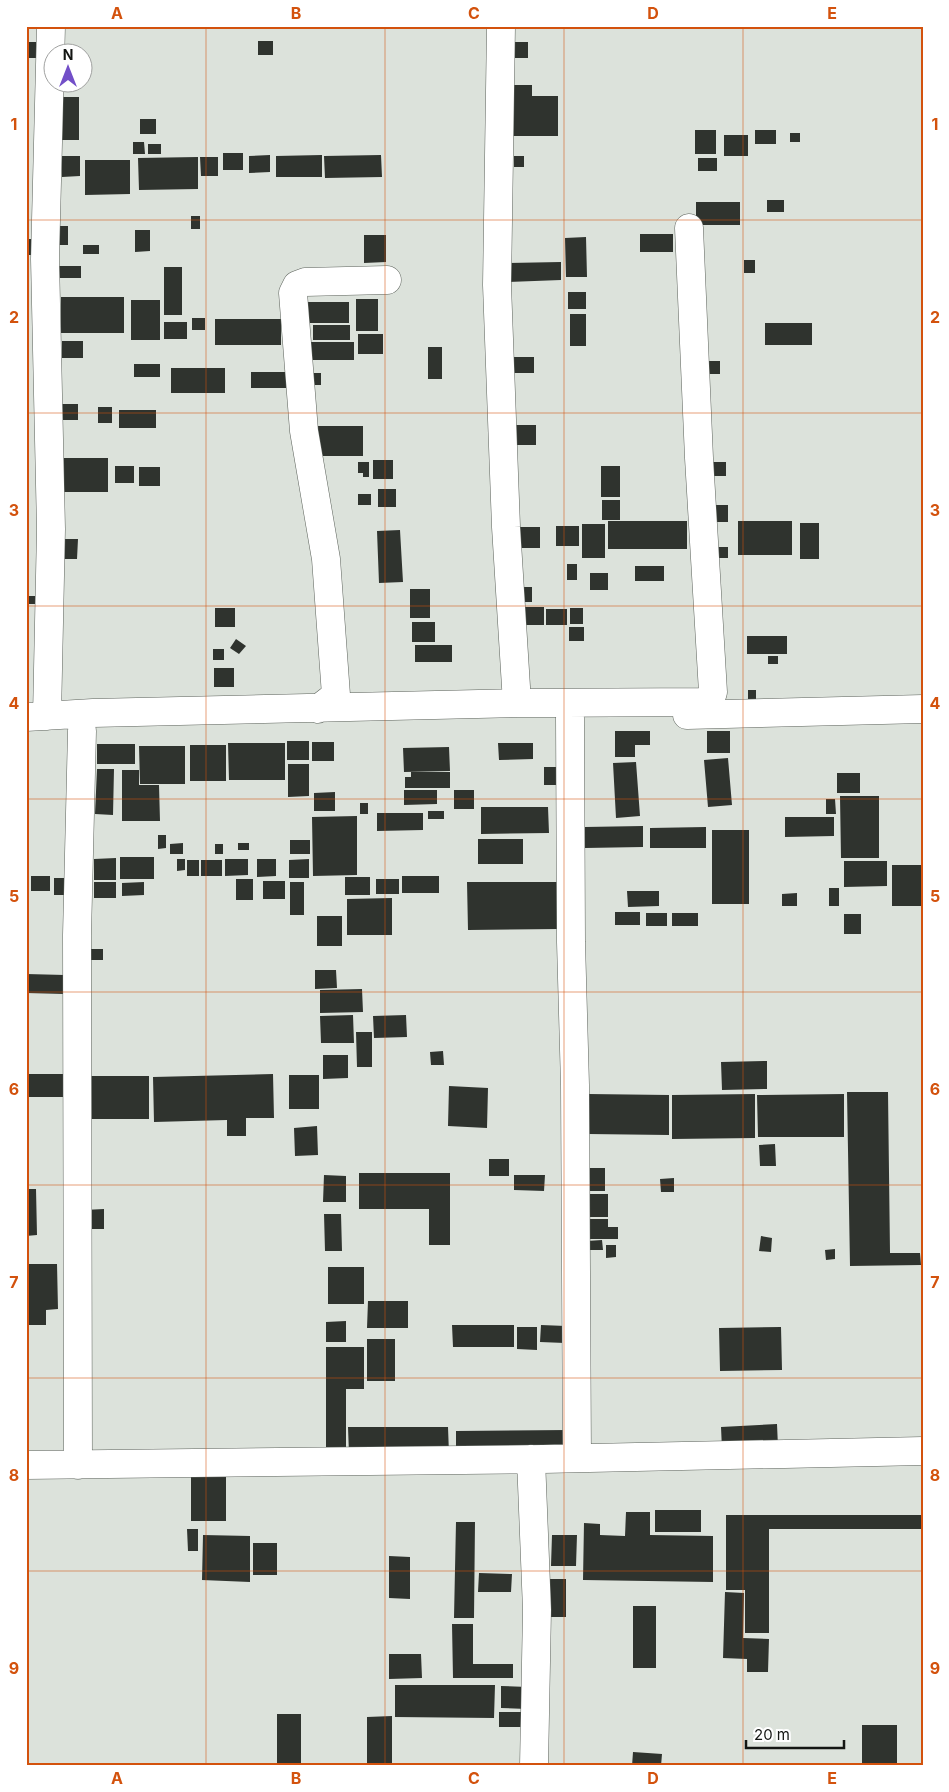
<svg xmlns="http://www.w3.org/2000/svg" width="949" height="1792" font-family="Inter,sans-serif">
<rect width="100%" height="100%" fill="#dce2db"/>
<path fill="#2f332e" d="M 258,41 L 273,41 L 273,55 L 258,55 Z
M 26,42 L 36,42 L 36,58 L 26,58 Z
M 512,42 L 528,42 L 528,58 L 512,58 Z
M 510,85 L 532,85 L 532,96 L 558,96 L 558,136 L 510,136 Z
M 61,97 L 79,97 L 79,140 L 61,140 Z
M 140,119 L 156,119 L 156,134 L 140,134 Z
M 695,130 L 716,130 L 716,154 L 695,154 Z
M 755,130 L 776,130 L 776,144 L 755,144 Z
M 790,133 L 800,133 L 800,142 L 790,142 Z
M 724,135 L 748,135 L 748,156 L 724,156 Z
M 133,142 L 144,142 L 145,154 L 133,154 Z
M 148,144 L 161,144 L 161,154 L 148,154 Z
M 223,153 L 243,153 L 243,170 L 223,170 Z
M 270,155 L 270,172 L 249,173 L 249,156 Z
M 322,155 L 322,177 L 276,177 L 276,156 Z
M 381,155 L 382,177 L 325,178 L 324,156 Z
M 61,156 L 80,156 L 80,176 L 62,177 Z
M 514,156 L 524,156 L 524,167 L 514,167 Z
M 198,157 L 198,189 L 139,190 L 138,158 Z
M 200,157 L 218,157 L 218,176 L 201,176 Z
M 698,158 L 717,158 L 717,171 L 698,171 Z
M 85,160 L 130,160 L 130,194 L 85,195 Z
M 767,200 L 784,200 L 784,212 L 767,212 Z
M 696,202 L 740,202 L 740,225 L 696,225 Z
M 191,216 L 200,216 L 200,229 L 191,229 Z
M 57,226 L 68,226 L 68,245 L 58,245 Z
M 135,230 L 150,230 L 150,251 L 135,252 Z
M 640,234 L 673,234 L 673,252 L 640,252 Z
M 364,235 L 386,235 L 386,262 L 364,263 Z
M 586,237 L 587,277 L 566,277 L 565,238 Z
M 26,239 L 34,239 L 34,255 L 26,255 Z
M 83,245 L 99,245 L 99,254 L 83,254 Z
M 744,260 L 755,260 L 755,273 L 744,273 Z
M 561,262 L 561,280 L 505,282 L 505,263 Z
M 59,266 L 81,266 L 81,278 L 59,278 Z
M 164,267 L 182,267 L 182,315 L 164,315 Z
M 568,292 L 586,292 L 586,309 L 568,309 Z
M 61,297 L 124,297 L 124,333 L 61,333 Z
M 356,299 L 378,299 L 378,331 L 356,331 Z
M 131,300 L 160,300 L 160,340 L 131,340 Z
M 307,302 L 349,302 L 349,323 L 307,323 Z
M 570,314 L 586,314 L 586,346 L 570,346 Z
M 192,318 L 205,318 L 205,330 L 192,330 Z
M 215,319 L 281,319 L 281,345 L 215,345 Z
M 164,322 L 187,322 L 187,339 L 164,339 Z
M 765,323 L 812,323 L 812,345 L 765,345 Z
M 313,325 L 350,325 L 350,340 L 313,340 Z
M 358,334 L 383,334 L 383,354 L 358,354 Z
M 62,341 L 83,341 L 83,358 L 62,358 Z
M 311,342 L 354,342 L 354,360 L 311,360 Z
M 428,347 L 442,347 L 442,379 L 428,379 Z
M 510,357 L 534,357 L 534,373 L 510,373 Z
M 703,361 L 720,361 L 720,374 L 703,374 Z
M 134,364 L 160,364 L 160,377 L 134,377 Z
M 171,368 L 225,368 L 225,393 L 171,393 Z
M 251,372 L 289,372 L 289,388 L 251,388 Z
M 312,373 L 321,373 L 321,385 L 312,385 Z
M 62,404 L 78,404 L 78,420 L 62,420 Z
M 98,407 L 112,407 L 112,423 L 98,423 Z
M 119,410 L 156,410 L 156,428 L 119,428 Z
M 513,425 L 536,425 L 536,445 L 513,445 Z
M 318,426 L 363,426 L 363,456 L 318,456 Z
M 63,458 L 108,458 L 108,492 L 63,492 Z
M 373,460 L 393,460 L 393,479 L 373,479 Z
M 358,462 L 369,462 L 369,477 L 363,477 L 363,473 L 358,473 Z
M 710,462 L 726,462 L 726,476 L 710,476 Z
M 115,466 L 134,466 L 134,483 L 115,483 Z
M 601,466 L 620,466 L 620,497 L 601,497 Z
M 139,467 L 160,467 L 160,486 L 139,486 Z
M 378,489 L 396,489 L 396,507 L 378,507 Z
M 358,494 L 371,494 L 371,505 L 358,505 Z
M 602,500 L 620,500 L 620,520 L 602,520 Z
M 711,505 L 728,505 L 728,522 L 711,522 Z
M 608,521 L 687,521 L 687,549 L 608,549 Z
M 738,521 L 792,521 L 792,555 L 738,555 Z
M 800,523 L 819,523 L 819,559 L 800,559 Z
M 582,524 L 605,524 L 605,558 L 582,558 Z
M 556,526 L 579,526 L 579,546 L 556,546 Z
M 519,527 L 540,527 L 540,548 L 519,548 Z
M 400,530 L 403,582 L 379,583 L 377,531 Z
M 60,539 L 78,539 L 77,559 L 60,559 Z
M 716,547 L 728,547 L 728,558 L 716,558 Z
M 567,564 L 577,564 L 577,580 L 567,580 Z
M 635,566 L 664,566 L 664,581 L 635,581 Z
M 590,573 L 608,573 L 608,590 L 590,590 Z
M 522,587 L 532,587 L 532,602 L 522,602 Z
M 410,589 L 430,589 L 430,618 L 410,618 Z
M 26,596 L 39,596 L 39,604 L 26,604 Z
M 524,607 L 544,607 L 544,625 L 524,625 Z
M 215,608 L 235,608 L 235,627 L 215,627 Z
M 570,608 L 583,608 L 583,624 L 570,624 Z
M 546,609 L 567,609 L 567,625 L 546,625 Z
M 412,622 L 435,622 L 435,642 L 412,642 Z
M 569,627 L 584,627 L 584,641 L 569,641 Z
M 747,636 L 787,636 L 787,654 L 747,654 Z
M 236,639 L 246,646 L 239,654 L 230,648 Z
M 415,645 L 452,645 L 452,662 L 415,662 Z
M 213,649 L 224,649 L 224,660 L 213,660 Z
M 768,656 L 778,656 L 778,664 L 768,664 Z
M 214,668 L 234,668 L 234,687 L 214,687 Z
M 748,690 L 756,690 L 756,700 L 748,700 Z
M 615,731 L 650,731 L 650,745 L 635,745 L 635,757 L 615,757 Z
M 707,731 L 730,731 L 730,753 L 707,753 Z
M 287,741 L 309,741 L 309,760 L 287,760 Z
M 312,742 L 334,742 L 334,761 L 312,761 Z
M 228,743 L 285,743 L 285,780 L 229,780 Z
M 498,743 L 533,743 L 533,759 L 499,760 Z
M 97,744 L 135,744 L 135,764 L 97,764 Z
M 190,745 L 226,745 L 226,781 L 190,781 Z
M 139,746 L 185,746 L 185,784 L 140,784 Z
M 449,747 L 450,771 L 404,772 L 403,748 Z
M 728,758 L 732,805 L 708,807 L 704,760 Z
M 636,762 L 640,816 L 616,818 L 613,763 Z
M 288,764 L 309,764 L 309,796 L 288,797 Z
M 544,767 L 563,767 L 563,785 L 544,785 Z
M 97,769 L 114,769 L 113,815 L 95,814 Z
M 122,770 L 139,770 L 139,785 L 159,785 L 160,821 L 122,821 Z
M 411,772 L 450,772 L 450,788 L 405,788 L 405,777 L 411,777 Z
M 837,773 L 860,773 L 860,793 L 837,793 Z
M 404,790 L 437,790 L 437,804 L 404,805 Z
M 454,790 L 474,790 L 474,809 L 454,809 Z
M 335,792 L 335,811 L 314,811 L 314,793 Z
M 840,796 L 879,796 L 879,858 L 841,858 Z
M 826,799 L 835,799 L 836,814 L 826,814 Z
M 360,803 L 368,803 L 368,814 L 360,814 Z
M 481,807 L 548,807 L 549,833 L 481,834 Z
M 428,811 L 444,811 L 444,819 L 428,819 Z
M 377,813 L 423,813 L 423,830 L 377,831 Z
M 357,816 L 357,875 L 313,876 L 312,817 Z
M 785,817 L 834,817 L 834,836 L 785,837 Z
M 643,826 L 643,847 L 585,848 L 585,827 Z
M 706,827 L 706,848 L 650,848 L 650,828 Z
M 712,830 L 749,830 L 749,904 L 712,904 Z
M 158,835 L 166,835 L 166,848 L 158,849 Z
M 478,839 L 523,839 L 523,864 L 478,864 Z
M 290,840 L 310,840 L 310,854 L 290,854 Z
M 183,843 L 183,854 L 170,854 L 170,844 Z
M 238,843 L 249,843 L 249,850 L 238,850 Z
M 215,844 L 223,844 L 223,854 L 215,854 Z
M 120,857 L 154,857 L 154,879 L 120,879 Z
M 116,858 L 116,880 L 94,880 L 94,859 Z
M 177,859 L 185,859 L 185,870 L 177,871 Z
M 225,859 L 248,859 L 248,875 L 225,876 Z
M 257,859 L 276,859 L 276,876 L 257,877 Z
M 309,859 L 309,878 L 289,878 L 289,860 Z
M 187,860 L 199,860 L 199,876 L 187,876 Z
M 201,860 L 222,860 L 222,876 L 201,876 Z
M 844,861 L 887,861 L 887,886 L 844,887 Z
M 892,865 L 923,865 L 923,906 L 892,906 Z
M 31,876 L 50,876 L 50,891 L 31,891 Z
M 402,876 L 439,876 L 439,893 L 402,893 Z
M 345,877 L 370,877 L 370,895 L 345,895 Z
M 54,878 L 67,878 L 67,895 L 54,895 Z
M 236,879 L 253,879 L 253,900 L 236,900 Z
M 376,879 L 399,879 L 399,894 L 376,894 Z
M 263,881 L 285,881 L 285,899 L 263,899 Z
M 94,882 L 116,882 L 116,898 L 94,898 Z
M 144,882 L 144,895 L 122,896 L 122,883 Z
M 290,882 L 304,882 L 304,915 L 290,915 Z
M 467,882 L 559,882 L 559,929 L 468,930 Z
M 829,888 L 839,888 L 839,906 L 829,906 Z
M 627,891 L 659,891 L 659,906 L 628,907 Z
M 797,893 L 797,906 L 782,906 L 782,894 Z
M 392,898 L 392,935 L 347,935 L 347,899 Z
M 615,912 L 640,912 L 640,925 L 615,925 Z
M 646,913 L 667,913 L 667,926 L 646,926 Z
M 672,913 L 698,913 L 698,926 L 672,926 Z
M 844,914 L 861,914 L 861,934 L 844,934 Z
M 317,916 L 342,916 L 342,946 L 317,946 Z
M 89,949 L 103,949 L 103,960 L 89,960 Z
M 315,970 L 336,970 L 337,988 L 315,989 Z
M 26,974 L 65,975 L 65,994 L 26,993 Z
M 362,989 L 363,1012 L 320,1013 L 320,990 Z
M 353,1015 L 354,1043 L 321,1043 L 320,1016 Z
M 406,1015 L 407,1037 L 374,1038 L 373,1016 Z
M 356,1032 L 372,1032 L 372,1067 L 357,1067 Z
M 443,1051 L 444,1065 L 431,1065 L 430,1052 Z
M 323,1055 L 348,1055 L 348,1078 L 323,1079 Z
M 767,1061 L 767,1089 L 722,1090 L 721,1062 Z
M 26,1074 L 63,1074 L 63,1097 L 26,1097 Z
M 273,1074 L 274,1118 L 246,1118 L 246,1136 L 227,1136 L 227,1120 L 154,1122 L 153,1077 Z
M 289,1075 L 319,1075 L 319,1109 L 289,1109 Z
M 86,1076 L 149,1076 L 149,1119 L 86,1119 Z
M 449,1086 L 488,1088 L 487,1128 L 448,1126 Z
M 847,1092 L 888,1092 L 890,1253 L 920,1253 L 921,1265 L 850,1266 Z
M 588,1094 L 669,1095 L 669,1135 L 588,1134 Z
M 755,1094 L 755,1138 L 672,1139 L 672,1095 Z
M 844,1094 L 844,1137 L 758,1137 L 757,1095 Z
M 317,1126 L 318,1155 L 295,1156 L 294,1128 Z
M 775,1144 L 776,1166 L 760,1166 L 759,1145 Z
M 489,1159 L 509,1159 L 509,1176 L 489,1176 Z
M 587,1168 L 605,1168 L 605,1191 L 587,1191 Z
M 359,1173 L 450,1173 L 450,1245 L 429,1245 L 429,1209 L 359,1209 Z
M 324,1175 L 346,1176 L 346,1202 L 323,1202 Z
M 514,1175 L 545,1175 L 544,1191 L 514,1190 Z
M 674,1178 L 674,1192 L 661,1192 L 660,1179 Z
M 26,1189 L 36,1189 L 37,1235 L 26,1236 Z
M 587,1194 L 608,1194 L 608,1217 L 587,1217 Z
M 104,1209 L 104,1229 L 85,1229 L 84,1210 Z
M 324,1214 L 341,1214 L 342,1251 L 325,1251 Z
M 588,1219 L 608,1219 L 608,1227 L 618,1227 L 618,1239 L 588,1239 Z
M 761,1236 L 772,1238 L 771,1252 L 759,1251 Z
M 602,1240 L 603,1250 L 587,1250 L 587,1241 Z
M 606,1245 L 616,1245 L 616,1257 L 606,1258 Z
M 835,1249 L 835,1259 L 826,1260 L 825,1250 Z
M 28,1264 L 57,1264 L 58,1309 L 46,1310 L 46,1325 L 29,1325 Z
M 328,1267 L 364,1267 L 364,1304 L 328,1304 Z
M 368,1301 L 408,1301 L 408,1328 L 367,1328 Z
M 346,1321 L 346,1342 L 326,1342 L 326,1322 Z
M 452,1325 L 514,1325 L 514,1347 L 453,1347 Z
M 541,1325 L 566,1326 L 565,1343 L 540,1342 Z
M 517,1327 L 537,1327 L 537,1350 L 517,1349 Z
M 781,1327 L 782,1370 L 720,1371 L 719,1328 Z
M 367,1339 L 395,1339 L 395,1381 L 367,1381 Z
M 326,1347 L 364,1347 L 364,1389 L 346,1389 L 346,1450 L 326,1450 Z
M 777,1424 L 778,1447 L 722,1449 L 721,1427 Z
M 348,1427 L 448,1427 L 449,1454 L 349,1454 Z
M 570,1430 L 571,1453 L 456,1455 L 456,1431 Z
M 191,1477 L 226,1477 L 226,1521 L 191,1521 Z
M 655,1510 L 701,1510 L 701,1532 L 655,1532 Z
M 626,1512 L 650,1512 L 650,1535 L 713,1536 L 713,1582 L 583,1580 L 584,1523 L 600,1524 L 600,1535 L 625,1536 Z
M 726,1515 L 922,1515 L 922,1529 L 769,1529 L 769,1633 L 745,1633 L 745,1590 L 726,1590 Z
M 456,1522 L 475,1522 L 474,1618 L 454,1618 Z
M 187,1529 L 198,1529 L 198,1551 L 188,1551 Z
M 203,1535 L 250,1536 L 250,1582 L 202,1580 Z
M 552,1535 L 577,1535 L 576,1566 L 551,1566 Z
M 253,1543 L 277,1543 L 277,1575 L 253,1575 Z
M 389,1556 L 410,1557 L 410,1599 L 389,1598 Z
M 479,1573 L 512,1574 L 511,1592 L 478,1592 Z
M 545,1579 L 566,1579 L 566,1617 L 545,1617 Z
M 725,1592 L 744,1593 L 743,1638 L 769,1639 L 768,1672 L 747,1672 L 747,1659 L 723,1658 Z
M 633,1606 L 656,1606 L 656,1668 L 633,1668 Z
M 452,1624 L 473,1624 L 473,1664 L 513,1664 L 513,1678 L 453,1678 Z
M 389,1654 L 421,1654 L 422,1678 L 389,1679 Z
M 395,1685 L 495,1685 L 494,1718 L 395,1717 Z
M 501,1686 L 528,1687 L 527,1709 L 501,1708 Z
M 499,1712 L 526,1712 L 526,1727 L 499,1727 Z
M 277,1714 L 301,1714 L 301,1766 L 277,1766 Z
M 392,1716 L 392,1766 L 367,1766 L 367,1717 Z
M 862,1725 L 897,1725 L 897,1766 L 862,1766 Z
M 633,1752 L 662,1754 L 661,1766 L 632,1766 Z"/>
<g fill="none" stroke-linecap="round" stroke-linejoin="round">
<defs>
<path id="street" d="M 501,26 L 497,285 L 506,527 L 517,703
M 318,709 L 336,695 L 326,559 L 304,431 L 293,293 L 297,285 L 305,282 L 387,280
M 687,715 L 923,709
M 47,716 L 51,529 L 45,259 L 51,26
M 26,717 L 93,713 L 517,703 L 710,702 L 713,692 L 699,458 L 689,228
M 570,718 L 571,942 L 575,1085 L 577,1458
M 531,1459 L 537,1610 L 534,1766
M 26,1465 L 543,1459 L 923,1451
M 78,1465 L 77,935 L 82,731"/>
</defs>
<use href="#street" stroke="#5d635c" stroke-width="29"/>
<use href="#street" stroke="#fff" stroke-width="28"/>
</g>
<path fill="none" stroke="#d3520d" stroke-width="1" stroke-opacity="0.55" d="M 206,26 L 206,1766M 385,26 L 385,1766M 564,26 L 564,1766M 743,26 L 743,1766M 26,220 L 923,220M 26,413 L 923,413M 26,606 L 923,606M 26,799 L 923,799M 26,992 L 923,992M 26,1185 L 923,1185M 26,1378 L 923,1378M 26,1571 L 923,1571"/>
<rect width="949" height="1792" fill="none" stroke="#ffffff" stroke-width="55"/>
<g transform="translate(68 68)"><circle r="24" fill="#ffffff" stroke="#a1a2a1"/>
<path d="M0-4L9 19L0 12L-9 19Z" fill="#724fc8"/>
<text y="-8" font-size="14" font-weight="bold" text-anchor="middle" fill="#141613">N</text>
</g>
<path d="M746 1740v8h98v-8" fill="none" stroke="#141613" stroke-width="2.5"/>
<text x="754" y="1740" font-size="15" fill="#141613" stroke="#ffffff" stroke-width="4" paint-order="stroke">20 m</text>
<rect x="28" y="28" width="894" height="1736" fill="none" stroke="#d3520d" stroke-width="2"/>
<g font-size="16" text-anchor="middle" font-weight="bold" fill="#d3520d">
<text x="117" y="19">A</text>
<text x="296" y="19">B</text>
<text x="474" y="19">C</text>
<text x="653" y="19">D</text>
<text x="832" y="19">E</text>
<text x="14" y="130">1</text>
<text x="935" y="130">1</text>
<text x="14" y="323">2</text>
<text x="935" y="323">2</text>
<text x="14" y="516">3</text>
<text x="935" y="516">3</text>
<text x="14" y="709">4</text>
<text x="935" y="709">4</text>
<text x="14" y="902">5</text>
<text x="935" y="902">5</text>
<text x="14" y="1095">6</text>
<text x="935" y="1095">6</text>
<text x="14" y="1288">7</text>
<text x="935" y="1288">7</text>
<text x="14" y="1481">8</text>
<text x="935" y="1481">8</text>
<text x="14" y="1674">9</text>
<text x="935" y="1674">9</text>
<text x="117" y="1784">A</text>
<text x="296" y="1784">B</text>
<text x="474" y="1784">C</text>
<text x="653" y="1784">D</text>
<text x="832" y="1784">E</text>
</g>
</svg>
